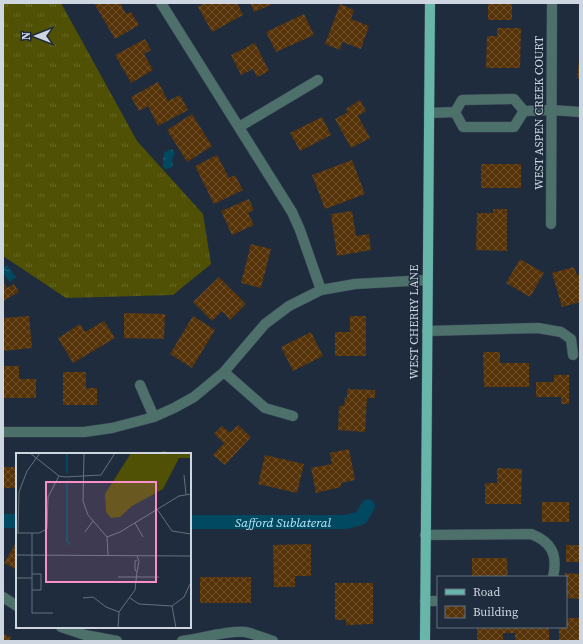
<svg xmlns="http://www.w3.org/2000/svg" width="583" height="644" font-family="'Source Serif 4',serif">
<defs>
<pattern id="grass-tufts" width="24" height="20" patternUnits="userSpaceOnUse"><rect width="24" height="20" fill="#505104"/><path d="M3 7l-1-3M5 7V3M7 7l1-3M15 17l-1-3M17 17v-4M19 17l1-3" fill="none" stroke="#686928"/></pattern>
<pattern id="water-ripples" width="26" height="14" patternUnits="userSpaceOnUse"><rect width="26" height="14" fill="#004960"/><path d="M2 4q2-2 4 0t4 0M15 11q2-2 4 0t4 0" fill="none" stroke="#246276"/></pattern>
<pattern id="building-cross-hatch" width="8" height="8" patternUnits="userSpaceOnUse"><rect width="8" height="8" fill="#57330a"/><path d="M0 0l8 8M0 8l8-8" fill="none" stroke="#6e502d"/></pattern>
</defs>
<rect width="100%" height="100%" fill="#1e2c3d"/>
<path fill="url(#grass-tufts)" d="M 3,3 L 61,3 L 137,141 L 203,214 L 211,264 L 173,295 L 66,298 L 3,256 Z"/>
<path fill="url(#water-ripples)" d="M 172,149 L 175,153 L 172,160 L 173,165 L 171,168 L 165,169 L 163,167 L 163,157 L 165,152 Z
M 7,265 L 16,277 L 10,282 L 3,273 L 3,268 Z"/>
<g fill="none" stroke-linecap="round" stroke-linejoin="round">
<g stroke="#004960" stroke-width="14">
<path d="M 3,521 L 17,521"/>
<path id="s1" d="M 190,522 L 346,522 L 361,518 L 368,506"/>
</g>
</g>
<path fill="url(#building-cross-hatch)" d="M 94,3 L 120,3 L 126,14 L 131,12 L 139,25 L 115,39 Z
M 205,3 L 237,3 L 243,15 L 212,32 L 198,7 Z
M 250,3 L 275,3 L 254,12 Z
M 488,3 L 512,3 L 512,20 L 488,20 Z
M 340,4 L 354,10 L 351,19 L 369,26 L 361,49 L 342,42 L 340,50 L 325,44 Z
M 304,14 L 314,35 L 276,52 L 266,32 Z
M 497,28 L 521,28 L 520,68 L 486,68 L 487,36 L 497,36 Z
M 145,39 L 151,50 L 144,54 L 153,70 L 131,83 L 115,55 Z
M 255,43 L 269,71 L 257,77 L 253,69 L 241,75 L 231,55 Z
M 579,60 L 580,60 L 580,78 L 577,78 Z
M 158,82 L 168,101 L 180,95 L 188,110 L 158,126 L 148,106 L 139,111 L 131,97 Z
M 360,100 L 366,111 L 358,116 L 370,138 L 351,148 L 335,119 L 348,112 L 346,109 Z
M 192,114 L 212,146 L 187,162 L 167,130 Z
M 322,117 L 331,135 L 300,151 L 290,133 Z
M 217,155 L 229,178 L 235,175 L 243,190 L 214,204 L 195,166 Z
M 352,160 L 365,194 L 325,209 L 312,175 Z
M 481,164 L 521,164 L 521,188 L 481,188 Z
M 249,199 L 254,210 L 248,213 L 254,225 L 232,235 L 221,211 Z
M 493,209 L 507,209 L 507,251 L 476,250 L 477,213 L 493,213 Z
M 352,211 L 356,236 L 369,234 L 371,250 L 337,256 L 331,214 Z
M 251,244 L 271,249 L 261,288 L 241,283 Z
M 520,259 L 544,273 L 530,297 L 506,283 Z
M 574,267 L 577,275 L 580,274 L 580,302 L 562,307 L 552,273 Z
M 219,277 L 246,304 L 230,320 L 222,311 L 212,321 L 193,302 Z
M 3,282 L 7,288 L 14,284 L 19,292 L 3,301 Z
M 124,313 L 165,314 L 164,339 L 124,338 Z
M 29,316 L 32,348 L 3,351 L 3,318 Z
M 193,316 L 215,330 L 192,368 L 170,354 Z
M 350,316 L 366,316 L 366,356 L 335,356 L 335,332 L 350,332 Z
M 104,321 L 115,338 L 73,363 L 58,338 L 80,324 L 85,332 Z
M 311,332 L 323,356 L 293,371 L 281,347 Z
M 483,352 L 500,352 L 500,363 L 529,363 L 529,387 L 484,387 Z
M 3,366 L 19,366 L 19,379 L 36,379 L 36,398 L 3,398 Z
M 63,372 L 86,372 L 86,388 L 97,388 L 97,405 L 63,405 Z
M 554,375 L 569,375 L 569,404 L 561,404 L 561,397 L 536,397 L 536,382 L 554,382 Z
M 347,389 L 375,390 L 375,398 L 367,398 L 365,432 L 338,430 L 339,406 L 344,406 L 345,398 L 347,398 Z
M 238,425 L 251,437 L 225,465 L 213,455 L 224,443 L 214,434 L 222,426 L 230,433 Z
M 349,449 L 355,480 L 341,483 L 341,487 L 316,493 L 311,468 L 332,464 L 330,453 Z
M 166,451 L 167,454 L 154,454 L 154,453 Z
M 265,455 L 304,464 L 297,493 L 258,484 Z
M 3,467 L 17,467 L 17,488 L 3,488 Z
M 497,468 L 522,469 L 521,504 L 485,504 L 485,483 L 497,483 Z
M 542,502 L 569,502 L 569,522 L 542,522 Z
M 17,541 L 17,570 L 4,563 Z
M 311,544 L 311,576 L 295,576 L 295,587 L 274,587 L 273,545 Z
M 566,545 L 580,545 L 580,562 L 566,562 Z
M 472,558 L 507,558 L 508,577 L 472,577 Z
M 565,573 L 580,574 L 580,599 L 566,598 Z
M 200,577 L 251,577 L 251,603 L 200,603 Z
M 335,583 L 373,583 L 373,624 L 346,625 L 346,620 L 335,620 Z
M 566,618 L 580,618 L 580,641 L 559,641 L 559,627 L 566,627 Z
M 477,627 L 549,627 L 549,641 L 515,640 L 515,633 L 503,633 L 503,641 L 477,641 Z
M 3,634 L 11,637 L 9,641 L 3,641 Z"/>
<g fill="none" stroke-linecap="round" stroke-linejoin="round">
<defs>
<path id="minor" d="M 161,3 L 292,212 L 300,230 L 321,290
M 514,99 L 524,111 L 514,127 L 463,127 L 455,112 L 462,100 Z
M 524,111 L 552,110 L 580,112
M 429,113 L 455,112
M 239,127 L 318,80
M 551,224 L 552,3
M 427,331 L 538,328 L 561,332 L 571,339 L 573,355
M 224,372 L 265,408 L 293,416
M 140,385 L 154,417
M 3,432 L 84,432 L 112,428 L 154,417 L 174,408 L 194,397 L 224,372 L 265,324 L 289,306 L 321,290 L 355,284 L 427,280
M 425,535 L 531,534 C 552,542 558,555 553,577
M 3,597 L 17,606
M 425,601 L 438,601
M 61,627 L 85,635 L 117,641
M 182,641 C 199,639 229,630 245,632 C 255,634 264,638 273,641"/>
<path id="major" d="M 425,641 L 430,3"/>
</defs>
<use href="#minor" stroke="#3a4757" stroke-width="11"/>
<use href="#major" stroke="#3a4757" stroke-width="11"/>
<use href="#minor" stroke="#4d706b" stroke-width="10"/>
<use href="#major" stroke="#68b5aa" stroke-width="10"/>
</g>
<g text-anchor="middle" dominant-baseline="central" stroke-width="3" stroke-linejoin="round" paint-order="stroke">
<g font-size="12" fill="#cdd6e1" stroke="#1e2c3d">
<text transform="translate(539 113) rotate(-90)">WEST ASPEN CREEK COURT</text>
<text transform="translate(414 322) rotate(-90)">WEST CHERRY LANE</text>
</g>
<g font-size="13" font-style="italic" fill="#bfe8fa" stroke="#1e2c3d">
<text stroke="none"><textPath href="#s1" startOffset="93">Safford Sublateral</textPath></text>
</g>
</g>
<g transform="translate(16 453)">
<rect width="175" height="175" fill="#1e2c3d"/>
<path d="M 115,0 L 175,0 L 175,5 L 163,5 L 147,36 L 116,53 L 104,64 L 95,65 L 90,59 L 89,41 Z" fill="#505104"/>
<path fill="none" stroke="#004960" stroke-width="2" d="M 51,0 L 51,20M 51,28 L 51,88 L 54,92"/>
<path fill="none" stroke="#64707f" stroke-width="1" d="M 14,0 L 43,23 L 49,24 L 85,22 L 99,0M 68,0 L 67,48 L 72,62 L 91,84 L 92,102M 168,22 L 170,41M 141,56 L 156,78 L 175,81M 119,70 L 127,84M 69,79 L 77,68M 0,80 L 23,80 L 31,76 L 32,44 L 43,23M 2,80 L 3,39 L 11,18 L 24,0M 16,80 L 16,160 L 37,160M 91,84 L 104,79 L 163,43 L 175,41M 0,102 L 175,103M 121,103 L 123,108 L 121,119 L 119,117 L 119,108 L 121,107M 16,121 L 25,121 L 25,137 L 16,137M 102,124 L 143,124M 0,125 L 16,125M 67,145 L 77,144 L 90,154 L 103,159M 114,145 L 123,151 L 156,153 L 168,144 L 175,129M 156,153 L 160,175M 102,175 L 103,159 L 119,137 L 121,119"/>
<path fill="#f98fc8" fill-opacity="0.15" stroke="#f98fc8" stroke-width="2" d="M 30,29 L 140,29 L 140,129 L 30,129 Z"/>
<rect width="175" height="175" fill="none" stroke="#cdd6e1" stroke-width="2"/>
</g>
<rect width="583" height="644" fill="none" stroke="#cdd6e1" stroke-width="8"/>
<rect x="437" y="576" width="130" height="52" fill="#1e2c3d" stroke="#64707f"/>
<rect x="445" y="589" width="20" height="6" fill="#68b5aa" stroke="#64707f"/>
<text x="473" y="596" font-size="12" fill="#cdd6e1">Road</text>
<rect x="445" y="606" width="20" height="12" fill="url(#building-cross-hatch)" stroke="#64707f"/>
<text x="473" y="616" font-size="12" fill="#cdd6e1">Building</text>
<g transform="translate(36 36) rotate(270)" stroke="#1e2c3d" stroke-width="3" paint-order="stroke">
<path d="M0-3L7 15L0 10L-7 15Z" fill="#cdd6e1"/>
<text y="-6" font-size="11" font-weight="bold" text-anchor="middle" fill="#cdd6e1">N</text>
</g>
</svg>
